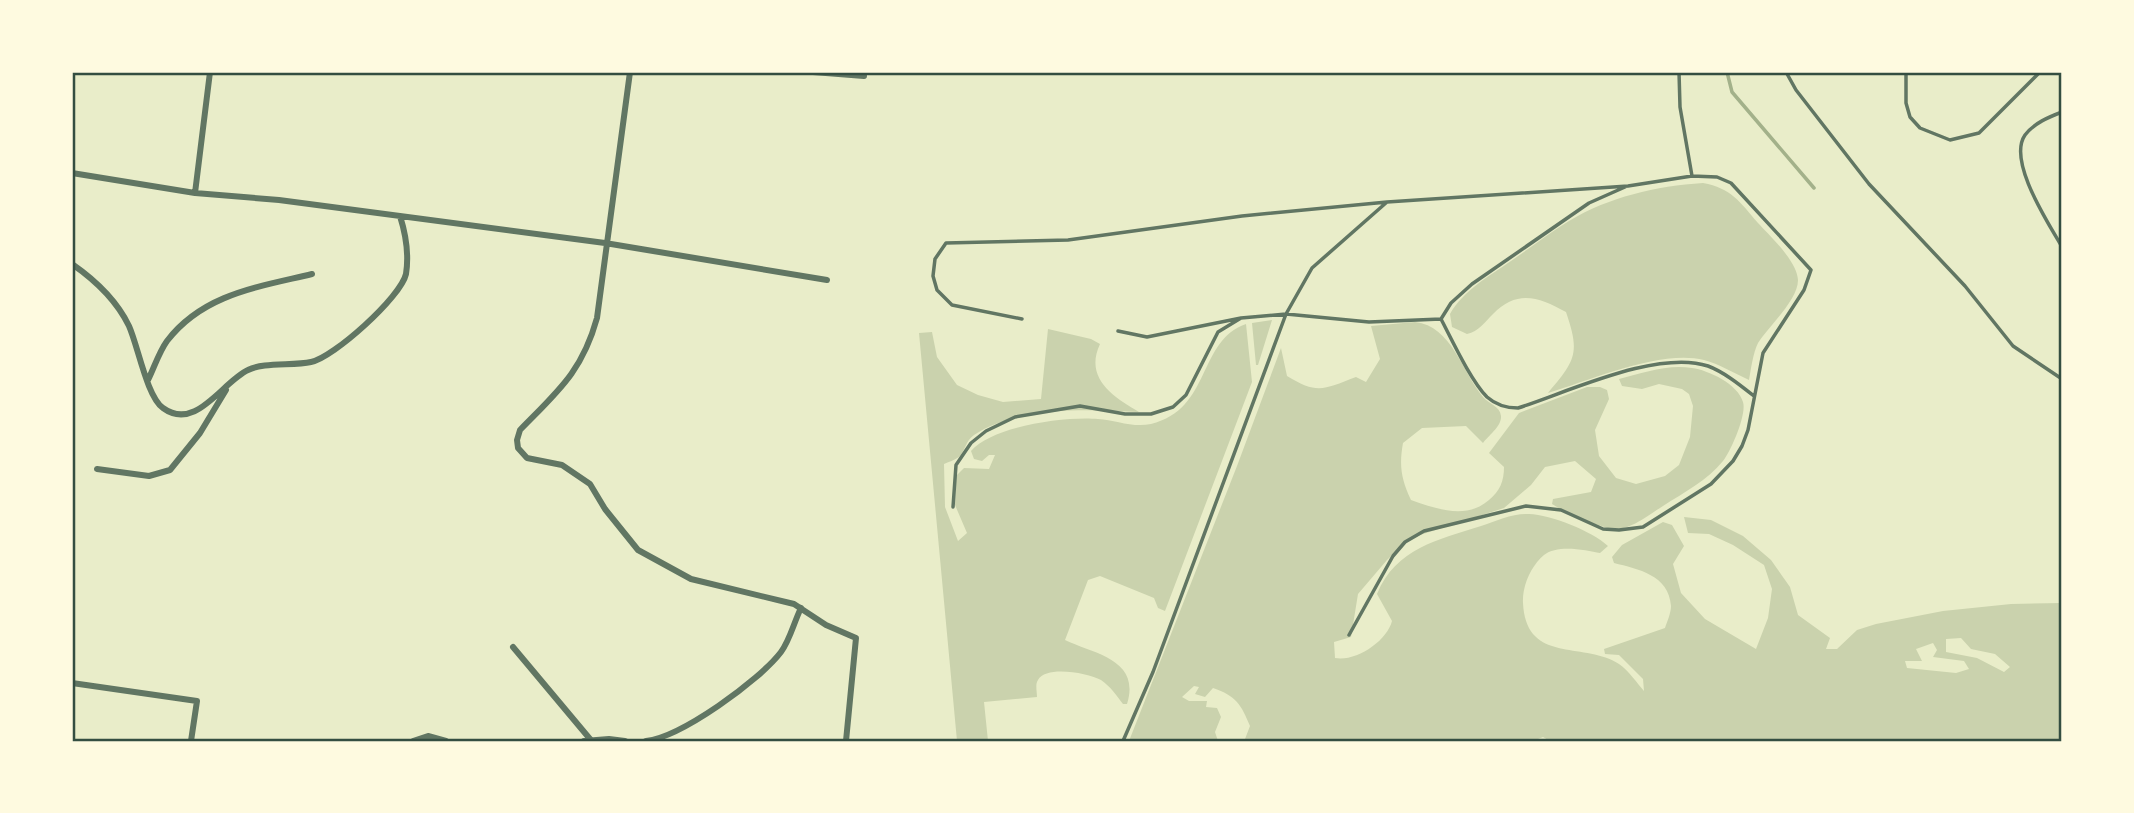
<svg xmlns="http://www.w3.org/2000/svg" width="2134" height="813" font-family="'Open Sans',sans-serif">
<rect width="100%" height="100%" fill="#e9edc9"/>
<path fill="#cad2ad" fill-rule="evenodd" d="M 1703,183 C 1731,188 1740,202 1758,223 C 1770,236 1797,261 1798,280 C 1798,300 1769,326 1758,343 C 1753,353 1751,369 1749,380 C 1734,373 1719,364 1704,360 C 1661,349 1591,380 1548,393 C 1576,360 1580,353 1566,312 C 1539,297 1517,289 1493,314 C 1484,323 1479,331 1467,334 L 1452,327 L 1450,314 C 1463,291 1489,276 1511,261 C 1530,248 1549,233 1569,221 C 1609,197 1656,186 1703,183 Z
M 1272,320 L 1258,365 L 1256,365 L 1252,323 Z
M 1415,322 C 1452,326 1462,372 1483,397 C 1489,404 1500,406 1501,416 C 1502,426 1488,436 1483,443 L 1466,426 L 1422,428 L 1403,443 C 1399,465 1401,479 1411,500 C 1437,509 1466,520 1489,500 C 1500,491 1504,481 1504,467 L 1489,453 L 1519,413 L 1587,387 L 1600,387 L 1607,390 L 1609,399 L 1595,430 L 1599,456 L 1616,478 L 1636,484 L 1665,476 L 1679,465 L 1690,437 L 1693,406 L 1689,394 L 1682,389 L 1659,384 L 1642,389 L 1622,386 L 1619,379 C 1643,373 1667,364 1692,368 C 1708,370 1738,384 1743,402 C 1747,414 1731,451 1723,461 C 1708,480 1683,493 1663,506 C 1650,514 1632,529 1616,529 C 1602,529 1564,512 1552,504 L 1553,499 L 1591,492 L 1596,479 L 1575,461 L 1545,467 L 1531,485 L 1504,508 L 1420,535 L 1405,543 L 1387,560 L 1358,594 L 1351,637 L 1334,642 L 1335,658 C 1356,662 1387,641 1392,621 L 1377,594 C 1396,548 1438,540 1481,526 C 1496,521 1513,513 1529,514 C 1551,515 1592,531 1608,546 L 1600,553 C 1586,550 1557,544 1544,555 C 1531,566 1522,586 1523,603 C 1526,665 1584,641 1619,664 C 1629,671 1637,683 1644,691 L 1643,679 L 1619,655 L 1605,654 L 1604,649 L 1665,628 C 1667,622 1671,613 1671,606 C 1669,575 1638,569 1614,563 L 1612,557 L 1622,545 L 1663,522 L 1672,525 L 1684,546 L 1673,564 L 1681,593 L 1705,619 L 1756,649 L 1768,618 L 1772,589 L 1764,565 L 1733,545 L 1709,534 L 1688,533 L 1684,517 L 1711,520 L 1743,536 L 1771,560 L 1790,587 L 1798,615 L 1830,638 L 1826,649 L 1837,649 L 1857,630 L 1876,624 L 1943,611 L 2011,604 L 2062,603 L 2062,741 L 1725,741 L 1723,739 L 1718,741 L 1550,741 L 1543,737 L 1533,741 L 1254,741 L 1245,739 L 1250,726 C 1241,704 1236,696 1213,688 L 1205,697 L 1195,694 L 1199,687 L 1194,686 L 1182,697 L 1189,701 L 1207,701 L 1206,707 L 1217,708 L 1221,717 L 1215,732 L 1218,741 L 1129,741 L 1237,466 L 1281,348 L 1287,376 C 1318,395 1324,389 1356,377 L 1366,382 L 1380,359 L 1371,326 ZM 1961,638 L 1971,649 L 1995,654 L 2010,667 L 2004,672 L 1977,658 L 1946,652 L 1946,639 ZM 1933,643 L 1937,650 L 1933,657 L 1964,661 L 1969,669 L 1956,673 L 1907,668 L 1905,661 L 1922,661 L 1916,649 Z
M 1246,324 L 1252,382 L 1165,611 L 1158,608 L 1154,598 L 1100,576 L 1088,580 L 1065,640 C 1094,654 1141,659 1127,704 L 1123,704 C 1117,696 1110,686 1101,680 C 1088,673 1046,665 1038,680 C 1035,684 1037,692 1037,697 L 984,702 L 988,741 L 957,741 L 919,333 L 932,332 L 937,357 L 957,385 L 978,395 L 1003,402 L 1041,399 L 1048,329 L 1091,339 L 1100,344 C 1084,378 1113,397 1139,412 C 1087,409 1019,406 974,435 C 966,440 965,451 959,457 C 955,460 948,462 944,464 L 945,507 L 958,541 L 967,533 L 955,505 L 956,476 L 964,468 L 989,469 L 995,455 L 989,455 L 982,461 L 974,459 L 971,451 C 992,426 1066,416 1098,419 C 1115,420 1133,428 1151,424 C 1212,409 1197,341 1246,324 Z"/>
<g fill="none" stroke-linecap="round" stroke-linejoin="round">
<path stroke="#a3b18a" stroke-width="3.5" d="M 1727,72 L 1732,92 L 1814,188"/>
<path stroke="#617663" stroke-width="3.5" d="M 1679,72 L 1680,107 L 1692,176
M 1786,72 L 1796,90 L 1869,184 L 1965,286 L 2013,346 L 2062,379
M 1906,72 L 1906,103 L 1910,117 L 1920,128 L 1950,140 L 1979,133 L 2040,72
M 2062,112 C 2049,117 2034,123 2025,135 C 2007,161 2049,224 2062,247
M 1022,319 L 952,305 L 937,290 L 933,276 L 935,259 L 946,243 L 1068,240 L 1242,216 L 1387,202 L 1628,186 L 1692,176 L 1717,177 L 1731,183 L 1811,270 L 1804,290 L 1763,353 L 1748,430 L 1742,446 L 1733,461 L 1711,484 L 1643,527 L 1619,530 L 1603,529 L 1561,510 L 1526,506 L 1424,531 L 1405,542 L 1393,556 L 1349,635
M 1441,319 C 1452,340 1471,381 1487,397 C 1496,405 1507,408 1518,408 C 1568,392 1658,349 1708,366 C 1724,372 1740,385 1754,396
M 1441,319 L 1451,303 L 1472,284 L 1589,203 L 1625,187
M 1118,331 L 1147,337 L 1241,318 L 1286,314 L 1369,322 L 1441,319
M 953,507 L 956,465 L 971,443 L 986,431 L 1015,417 L 1080,406 L 1125,414 L 1151,414 L 1173,407 L 1186,395 L 1218,332 L 1241,318
M 1123,741 L 1153,672 L 1286,314 L 1312,268 L 1387,202"/>
<path stroke="#617663" stroke-width="6" d="M 630,72 L 597,318 C 582,372 558,391 520,430 L 517,440 L 518,448 L 527,458 L 562,465 L 590,484 L 605,509 L 638,550 L 691,579 L 794,604 L 826,625 L 856,638 L 846,741
M 813,72 L 864,76
M 72,173 L 195,193 L 279,200 L 605,243 L 827,280
M 195,193 L 210,72
M 72,264 C 95,280 116,299 129,326 C 138,346 147,397 163,408 C 196,432 222,382 248,370 C 263,362 293,366 311,362 C 333,358 401,297 406,274 C 409,255 406,235 400,216
M 148,380 C 154,368 159,352 167,341 C 203,294 258,287 312,274
M 97,469 L 149,476 L 170,470 L 200,433 L 226,390
M 513,647 L 590,739
M 72,683 L 197,701 L 191,741
M 413,741 L 428,736 L 446,741
M 584,741 L 609,739 L 625,741
M 646,741 C 681,737 759,681 781,652 C 790,640 794,622 801,608"/>
</g>
<rect width="2134" height="813" fill="none" stroke="#fefae0" stroke-width="147"/>
<rect x="74" y="74" width="1986" height="666" fill="none" stroke="#344e41" stroke-width="2.5"/>
</svg>
